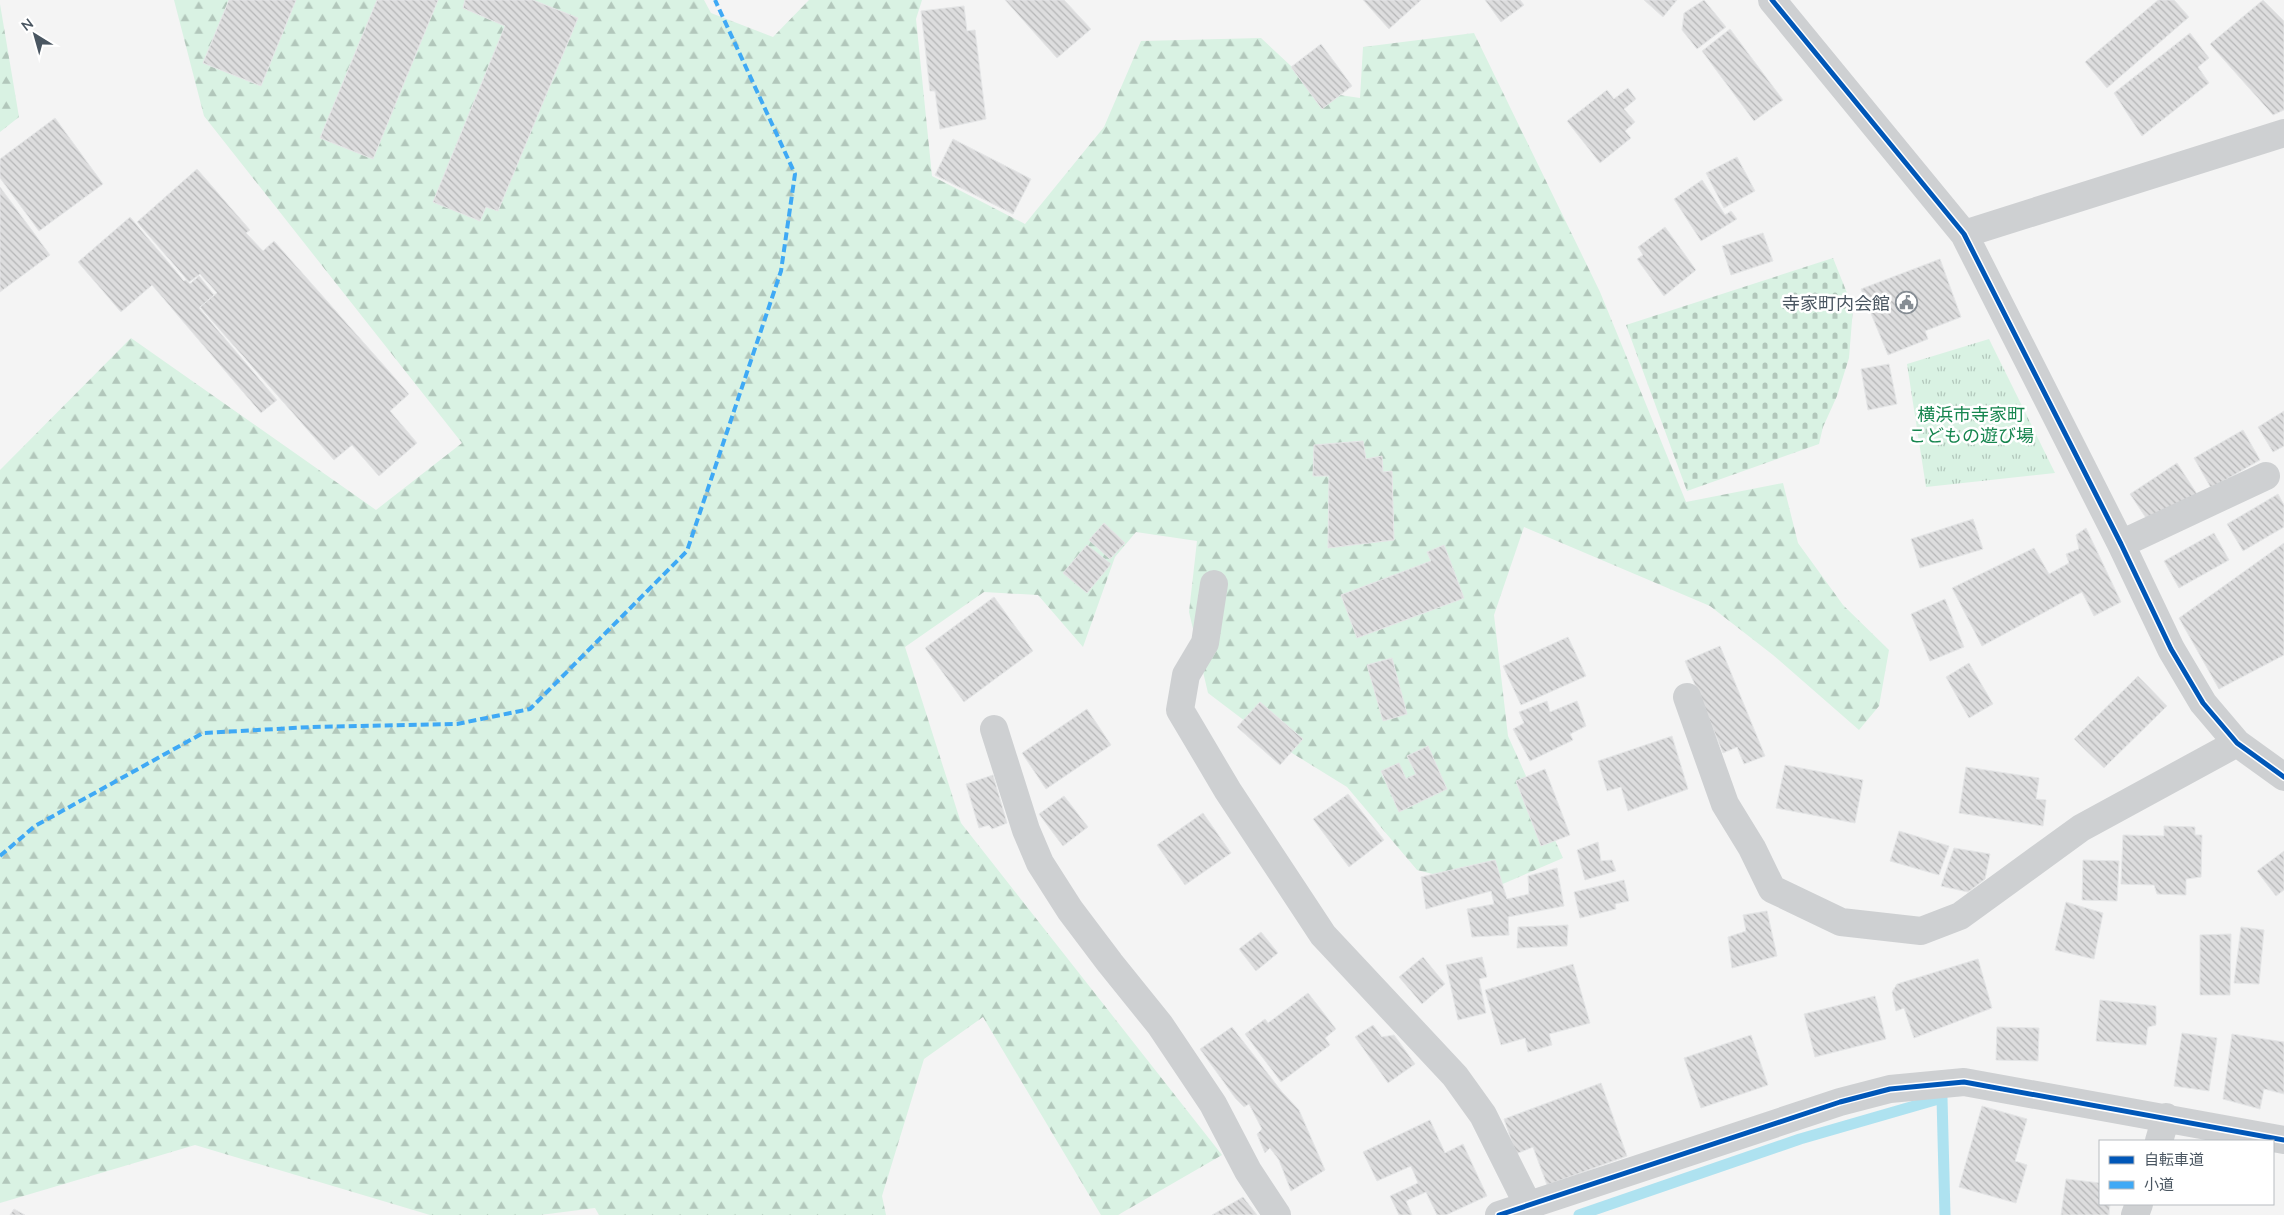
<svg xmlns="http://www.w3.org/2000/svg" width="2284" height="1215" font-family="Mulish,'Noto Sans JP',sans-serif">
<defs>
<pattern id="forest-firs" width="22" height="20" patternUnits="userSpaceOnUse" patternTransform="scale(1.25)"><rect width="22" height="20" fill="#d9f2e3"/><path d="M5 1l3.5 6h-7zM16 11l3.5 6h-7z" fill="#b2c7bb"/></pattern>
<pattern id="cemetery-stones" width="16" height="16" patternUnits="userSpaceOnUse" patternTransform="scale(1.25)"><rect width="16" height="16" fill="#d9f2e3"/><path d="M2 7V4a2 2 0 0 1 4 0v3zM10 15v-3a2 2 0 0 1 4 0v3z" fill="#b2c7bb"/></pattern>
<pattern id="park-tufts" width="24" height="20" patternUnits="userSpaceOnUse" patternTransform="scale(1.25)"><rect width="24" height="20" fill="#d9f2e3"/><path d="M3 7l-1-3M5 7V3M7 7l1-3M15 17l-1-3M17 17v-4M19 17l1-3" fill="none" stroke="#b2c7bb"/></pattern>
<pattern id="building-back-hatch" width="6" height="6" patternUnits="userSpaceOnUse" patternTransform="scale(1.25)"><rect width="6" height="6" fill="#ddddde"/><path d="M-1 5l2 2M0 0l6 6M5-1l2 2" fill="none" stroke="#b5b6b7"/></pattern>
</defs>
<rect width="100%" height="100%" fill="#f4f4f4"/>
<path fill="url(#forest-firs)" d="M 174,0 L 704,0 L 711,13 L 773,37 L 809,0 L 922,0 L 916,19 L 932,176 L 1025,224 L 1104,127 L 1141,41 L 1261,38 L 1319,92 L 1360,98 L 1363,47 L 1474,33 L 1600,292 L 1686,502 L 1783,483 L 1798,543 L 1843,605 L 1889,650 L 1879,706 L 1859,730 L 1773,655 L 1710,606 L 1524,527 L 1494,615 L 1508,736 L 1563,858 L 1491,889 L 1417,870 L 1347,787 L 1266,737 L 1208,693 L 1189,612 L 1197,541 L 1136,532 L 1115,557 L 1083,647 L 1038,595 L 984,592 L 905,647 L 961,823 L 1222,1155 L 1118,1215 L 1101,1215 L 983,1017 L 924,1059 L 882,1196 L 886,1215 L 599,1215 L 595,1208 L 540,1215 L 430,1215 L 195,1145 L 0,1203 L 0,470 L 131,338 L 376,510 L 462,443 L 204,116 Z
M 0,4 L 19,117 L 0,132 Z"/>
<path fill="url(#cemetery-stones)" d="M 1833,258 L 1853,308 L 1849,358 L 1837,396 L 1823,427 L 1819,444 L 1687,491 L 1626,325 Z"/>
<path fill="url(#park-tufts)" d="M 1989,339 L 2055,473 L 1926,487 L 1907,364 Z"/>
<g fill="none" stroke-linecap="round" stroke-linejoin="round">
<path stroke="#aee2f0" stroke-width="11" d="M 1579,1215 L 1800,1139 L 1942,1098 L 1945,1215"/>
</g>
<path fill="url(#building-back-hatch)" stroke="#e5e6e7" d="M 229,0 L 296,0 L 261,86 L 203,63 Z
M 377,0 L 438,0 L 373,159 L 320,138 Z
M 465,0 L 533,0 L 578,18 L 498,211 L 486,207 L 480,221 L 433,202 L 505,26 L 463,8 Z
M 1005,0 L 1064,0 L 1091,29 L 1057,58 Z
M 1363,0 L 1421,0 L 1389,29 Z
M 1485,0 L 1520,0 L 1524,5 L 1501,22 Z
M 1644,0 L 1677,0 L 1663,17 Z
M 1704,0 L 1726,27 L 1697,49 L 1682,30 L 1684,13 Z
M 2158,0 L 2174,0 L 2189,17 L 2107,88 L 2085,62 Z
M 2263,0 L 2284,21 L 2284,110 L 2273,115 L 2210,44 Z
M 964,6 L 967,31 L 975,30 L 986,119 L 940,129 L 935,91 L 930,91 L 921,11 Z
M 1730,29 L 1783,100 L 1754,121 L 1702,51 Z
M 2190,33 L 2209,58 L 2198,67 L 2209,83 L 2142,136 L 2114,93 Z
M 1321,44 L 1352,86 L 1322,109 L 1291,67 Z
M 1628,88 L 1636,99 L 1624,109 L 1635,122 L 1625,131 L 1631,138 L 1600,163 L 1567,121 L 1607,90 L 1614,99 Z
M 55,118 L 103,184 L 39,231 L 0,178 L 0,159 Z
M 953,139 L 1031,179 L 1013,214 L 935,175 Z
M 1737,157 L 1755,191 L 1724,208 L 1706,173 Z
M 197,169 L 250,230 L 246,233 L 263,251 L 274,241 L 409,394 L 390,411 L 417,443 L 379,476 L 352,445 L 334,460 L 200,307 L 217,293 L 200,274 L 189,282 L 137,222 Z
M 1702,180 L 1725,215 L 1731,211 L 1737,219 L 1701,241 L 1674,199 Z
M 0,187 L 50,255 L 0,292 Z
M 130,217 L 184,281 L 186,280 L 190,284 L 199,276 L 214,295 L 199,308 L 277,400 L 261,413 L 152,285 L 121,312 L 78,262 Z
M 1665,227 L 1696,270 L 1664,296 L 1637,259 L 1643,255 L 1638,247 Z
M 1763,233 L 1773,261 L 1731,275 L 1722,246 Z
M 1940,259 L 1961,317 L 1925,331 L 1928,339 L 1888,355 L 1861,289 Z
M 1889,364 L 1897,404 L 1868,410 L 1861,369 Z
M 2284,411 L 2284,446 L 2273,452 L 2258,427 Z
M 2243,430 L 2260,460 L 2211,488 L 2194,458 Z
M 1363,441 L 1366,459 L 1382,456 L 1383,472 L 1392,471 L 1394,540 L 1328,548 L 1329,476 L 1313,476 L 1314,445 Z
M 2177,463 L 2197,494 L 2150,524 L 2130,494 Z
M 2278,494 L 2284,505 L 2284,527 L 2243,551 L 2227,524 Z
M 1973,519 L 1983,549 L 1920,568 L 1911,539 Z
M 1104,523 L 1125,543 L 1110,559 L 1089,540 Z
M 2086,528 L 2121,602 L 2094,616 L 2082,592 L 1982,646 L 1952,588 L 2034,548 L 2049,574 L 2069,563 L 2066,554 L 2079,549 L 2076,535 Z
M 2214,533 L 2229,560 L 2179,588 L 2164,561 Z
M 2284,543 L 2284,655 L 2219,689 L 2179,618 Z
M 1087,545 L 1111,564 L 1087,593 L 1063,573 Z
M 1444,545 L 1464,598 L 1357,638 L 1341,595 L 1431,561 L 1427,552 Z
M 994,597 L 1033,651 L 964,702 L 925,648 Z
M 1945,599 L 1964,647 L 1930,661 L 1911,614 Z
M 1568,637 L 1586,676 L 1521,705 L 1503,666 Z
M 1720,646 L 1765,756 L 1744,764 L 1737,747 L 1723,753 L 1685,661 Z
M 1392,658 L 1407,714 L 1383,721 L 1367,665 Z
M 1969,663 L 1993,704 L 1969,718 L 1946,677 Z
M 2138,676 L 2167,706 L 2104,768 L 2074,739 Z
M 1547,701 L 1550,712 L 1577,701 L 1586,726 L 1570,734 L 1573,740 L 1530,761 L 1513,729 L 1524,723 L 1519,712 Z
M 1260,702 L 1303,739 L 1280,765 L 1237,727 Z
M 1087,709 L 1111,745 L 1046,789 L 1022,753 Z
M 1672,736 L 1688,789 L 1628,811 L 1621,787 L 1607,791 L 1598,761 Z
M 1428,746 L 1447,789 L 1399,812 L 1381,771 L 1399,763 L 1406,779 L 1416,774 L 1407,756 Z
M 1785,765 L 1863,780 L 1855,823 L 1776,808 Z
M 1966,767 L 2039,778 L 2036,799 L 2046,800 L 2043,826 L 1959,813 Z
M 1545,769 L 1570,835 L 1541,846 L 1516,781 Z
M 993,775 L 1007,823 L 992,829 L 989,825 L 979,828 L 966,784 Z
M 1348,794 L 1384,840 L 1349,867 L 1313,819 Z
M 1064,796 L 1088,827 L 1063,846 L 1039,814 Z
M 1203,813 L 1231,853 L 1185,885 L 1157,845 Z
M 2164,826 L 2195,827 L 2195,835 L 2202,835 L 2201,877 L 2186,879 L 2186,895 L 2157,894 L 2154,885 L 2121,884 L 2123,835 L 2164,836 Z
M 1899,831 L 1949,846 L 1939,875 L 1890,861 Z
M 1598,842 L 1601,861 L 1612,860 L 1616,871 L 1585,880 L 1577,850 Z
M 1954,848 L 1990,854 L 1985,879 L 1968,892 L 1941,886 Z
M 2284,851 L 2284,890 L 2276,896 L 2257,871 Z
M 1495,860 L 1507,899 L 1529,894 L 1528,876 L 1557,868 L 1564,906 L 1508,917 L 1509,935 L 1472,937 L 1467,909 L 1494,904 L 1491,891 L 1426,909 L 1421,877 Z
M 2083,860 L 2119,861 L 2117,901 L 2082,900 Z
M 1624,880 L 1629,901 L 1615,904 L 1616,909 L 1580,918 L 1574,892 Z
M 2066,902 L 2103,913 L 2094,959 L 2055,950 Z
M 1767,911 L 1777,956 L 1732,968 L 1728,937 L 1746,931 L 1743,915 Z
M 1568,925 L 1567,946 L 1517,948 L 1518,927 Z
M 2241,927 L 2264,930 L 2259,984 L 2234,983 Z
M 1261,932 L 1278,953 L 1256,971 L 1239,949 Z
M 2231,934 L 2230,995 L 2200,995 L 2200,935 Z
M 1423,957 L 1445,984 L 1422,1004 L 1399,977 Z
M 1482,957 L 1487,977 L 1479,979 L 1486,1013 L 1458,1020 L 1446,965 Z
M 1978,959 L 1992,1008 L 1914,1038 L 1904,1008 L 1896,1011 L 1892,992 L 1897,984 Z
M 1573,964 L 1590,1023 L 1549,1034 L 1552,1045 L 1528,1052 L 1525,1038 L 1501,1045 L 1485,990 Z
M 1308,993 L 1336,1029 L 1325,1038 L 1330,1045 L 1281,1082 L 1245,1034 L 1265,1019 L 1268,1023 Z
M 1875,996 L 1886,1039 L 1815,1057 L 1804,1014 Z
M 2100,1000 L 2156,1006 L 2156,1025 L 2148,1027 L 2146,1045 L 2096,1041 Z
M 1373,1025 L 1382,1037 L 1394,1035 L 1415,1064 L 1388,1083 L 1355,1037 Z
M 1232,1027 L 1282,1092 L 1299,1110 L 1325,1170 L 1291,1191 L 1279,1160 L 1270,1148 L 1265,1153 L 1257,1134 L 1262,1129 L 1249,1104 L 1244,1107 L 1236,1099 L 1200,1049 Z
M 1997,1027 L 2039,1028 L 2038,1061 L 1996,1060 Z
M 2182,1033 L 2217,1038 L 2209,1091 L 2174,1086 Z
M 2232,1034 L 2284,1042 L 2284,1094 L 2264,1089 L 2260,1109 L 2223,1099 Z
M 1751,1035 L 1768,1085 L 1701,1108 L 1684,1058 Z
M 1601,1083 L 1627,1156 L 1547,1185 L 1533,1147 L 1516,1154 L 1504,1119 Z
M 1982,1106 L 2027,1119 L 2015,1161 L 2027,1165 L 2016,1203 L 1959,1187 Z
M 1430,1120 L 1445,1153 L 1463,1144 L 1487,1196 L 1446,1215 L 1437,1215 L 1426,1192 L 1406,1201 L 1412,1215 L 1399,1215 L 1390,1196 L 1418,1183 L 1411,1166 L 1377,1181 L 1363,1152 Z
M 2066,1179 L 2100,1183 L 2100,1204 L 2110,1204 L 2109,1215 L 2061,1215 Z
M 1243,1197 L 1257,1215 L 1212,1215 Z
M 14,1209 L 25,1215 L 10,1215 Z"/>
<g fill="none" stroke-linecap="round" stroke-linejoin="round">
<path stroke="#ced0d2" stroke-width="28" d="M 1772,0 L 1964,234 L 2121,544 L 2171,649 L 2203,703 L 2237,743 L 2284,777
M 1964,234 L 2284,133
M 2121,544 L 2266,476
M 1214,584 L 1205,643 L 1186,675 L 1180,710 L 1228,791 L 1323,935 L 1455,1076 L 1483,1115 L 1528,1205
M 1687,697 L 1725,804 L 1752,848 L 1772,889 L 1841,922 L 1921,931 L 1960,916 L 2081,828 L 2237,743
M 994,729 L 1026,830 L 1040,863 L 1070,910 L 1110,963 L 1160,1025 L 1213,1104 L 1248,1171 L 1277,1215
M 2159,1141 L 2166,1117
M 1499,1215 L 1840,1102 L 1890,1089 L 1964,1082 L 2284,1140
M 2135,1215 L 2139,1204"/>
<path stroke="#3fa9f5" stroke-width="4" stroke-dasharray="8 4" stroke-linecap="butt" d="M 0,856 L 35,826 L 203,733 L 312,727 L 457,724 L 530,709 L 687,551 L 781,271 L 795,174 L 715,0"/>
<defs>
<path id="cycleway" d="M 1772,0 L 1964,234 L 2121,544 L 2171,649 L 2203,703 L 2237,743 L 2284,777
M 1499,1215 L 1840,1102 L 1890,1089 L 1964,1082 L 2284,1140"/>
</defs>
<use href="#cycleway" stroke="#fff" stroke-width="8"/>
<use href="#cycleway" stroke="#0057b8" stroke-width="5"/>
</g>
<defs>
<symbol id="civic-ring" viewBox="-11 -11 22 22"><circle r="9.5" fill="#fff" stroke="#868d94" stroke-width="1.5"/><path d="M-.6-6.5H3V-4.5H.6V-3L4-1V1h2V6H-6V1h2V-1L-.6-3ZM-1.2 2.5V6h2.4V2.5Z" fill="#868d94"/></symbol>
</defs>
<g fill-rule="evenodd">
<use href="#civic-ring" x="1894" y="290" width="25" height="25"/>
</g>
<g text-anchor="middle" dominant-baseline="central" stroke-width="5" stroke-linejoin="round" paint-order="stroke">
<g font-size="18" fill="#4a5661" stroke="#fff" text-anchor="end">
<text x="1890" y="303">寺家町内会館</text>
</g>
<g font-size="18" fill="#17864f" stroke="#fff">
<text x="1971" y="414">横浜市寺家町<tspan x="1971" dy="21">こどもの遊び場</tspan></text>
</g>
</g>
<rect x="2099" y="1140" width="175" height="65" fill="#ffffff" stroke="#b7bbc0"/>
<rect x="2109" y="1156" width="25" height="8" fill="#0057b8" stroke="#b7bbc0"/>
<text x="2144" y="1165" font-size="15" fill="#4a5661">自転車道</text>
<rect x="2109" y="1181" width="25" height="8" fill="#3fa9f5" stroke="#b7bbc0"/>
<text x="2144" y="1190" font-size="15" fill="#4a5661">小道</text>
<g transform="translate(35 35) rotate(323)" stroke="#ffffff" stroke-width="4" paint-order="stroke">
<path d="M0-4L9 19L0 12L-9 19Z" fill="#4a5661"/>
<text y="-8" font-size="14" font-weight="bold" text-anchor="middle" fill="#4a5661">N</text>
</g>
</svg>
